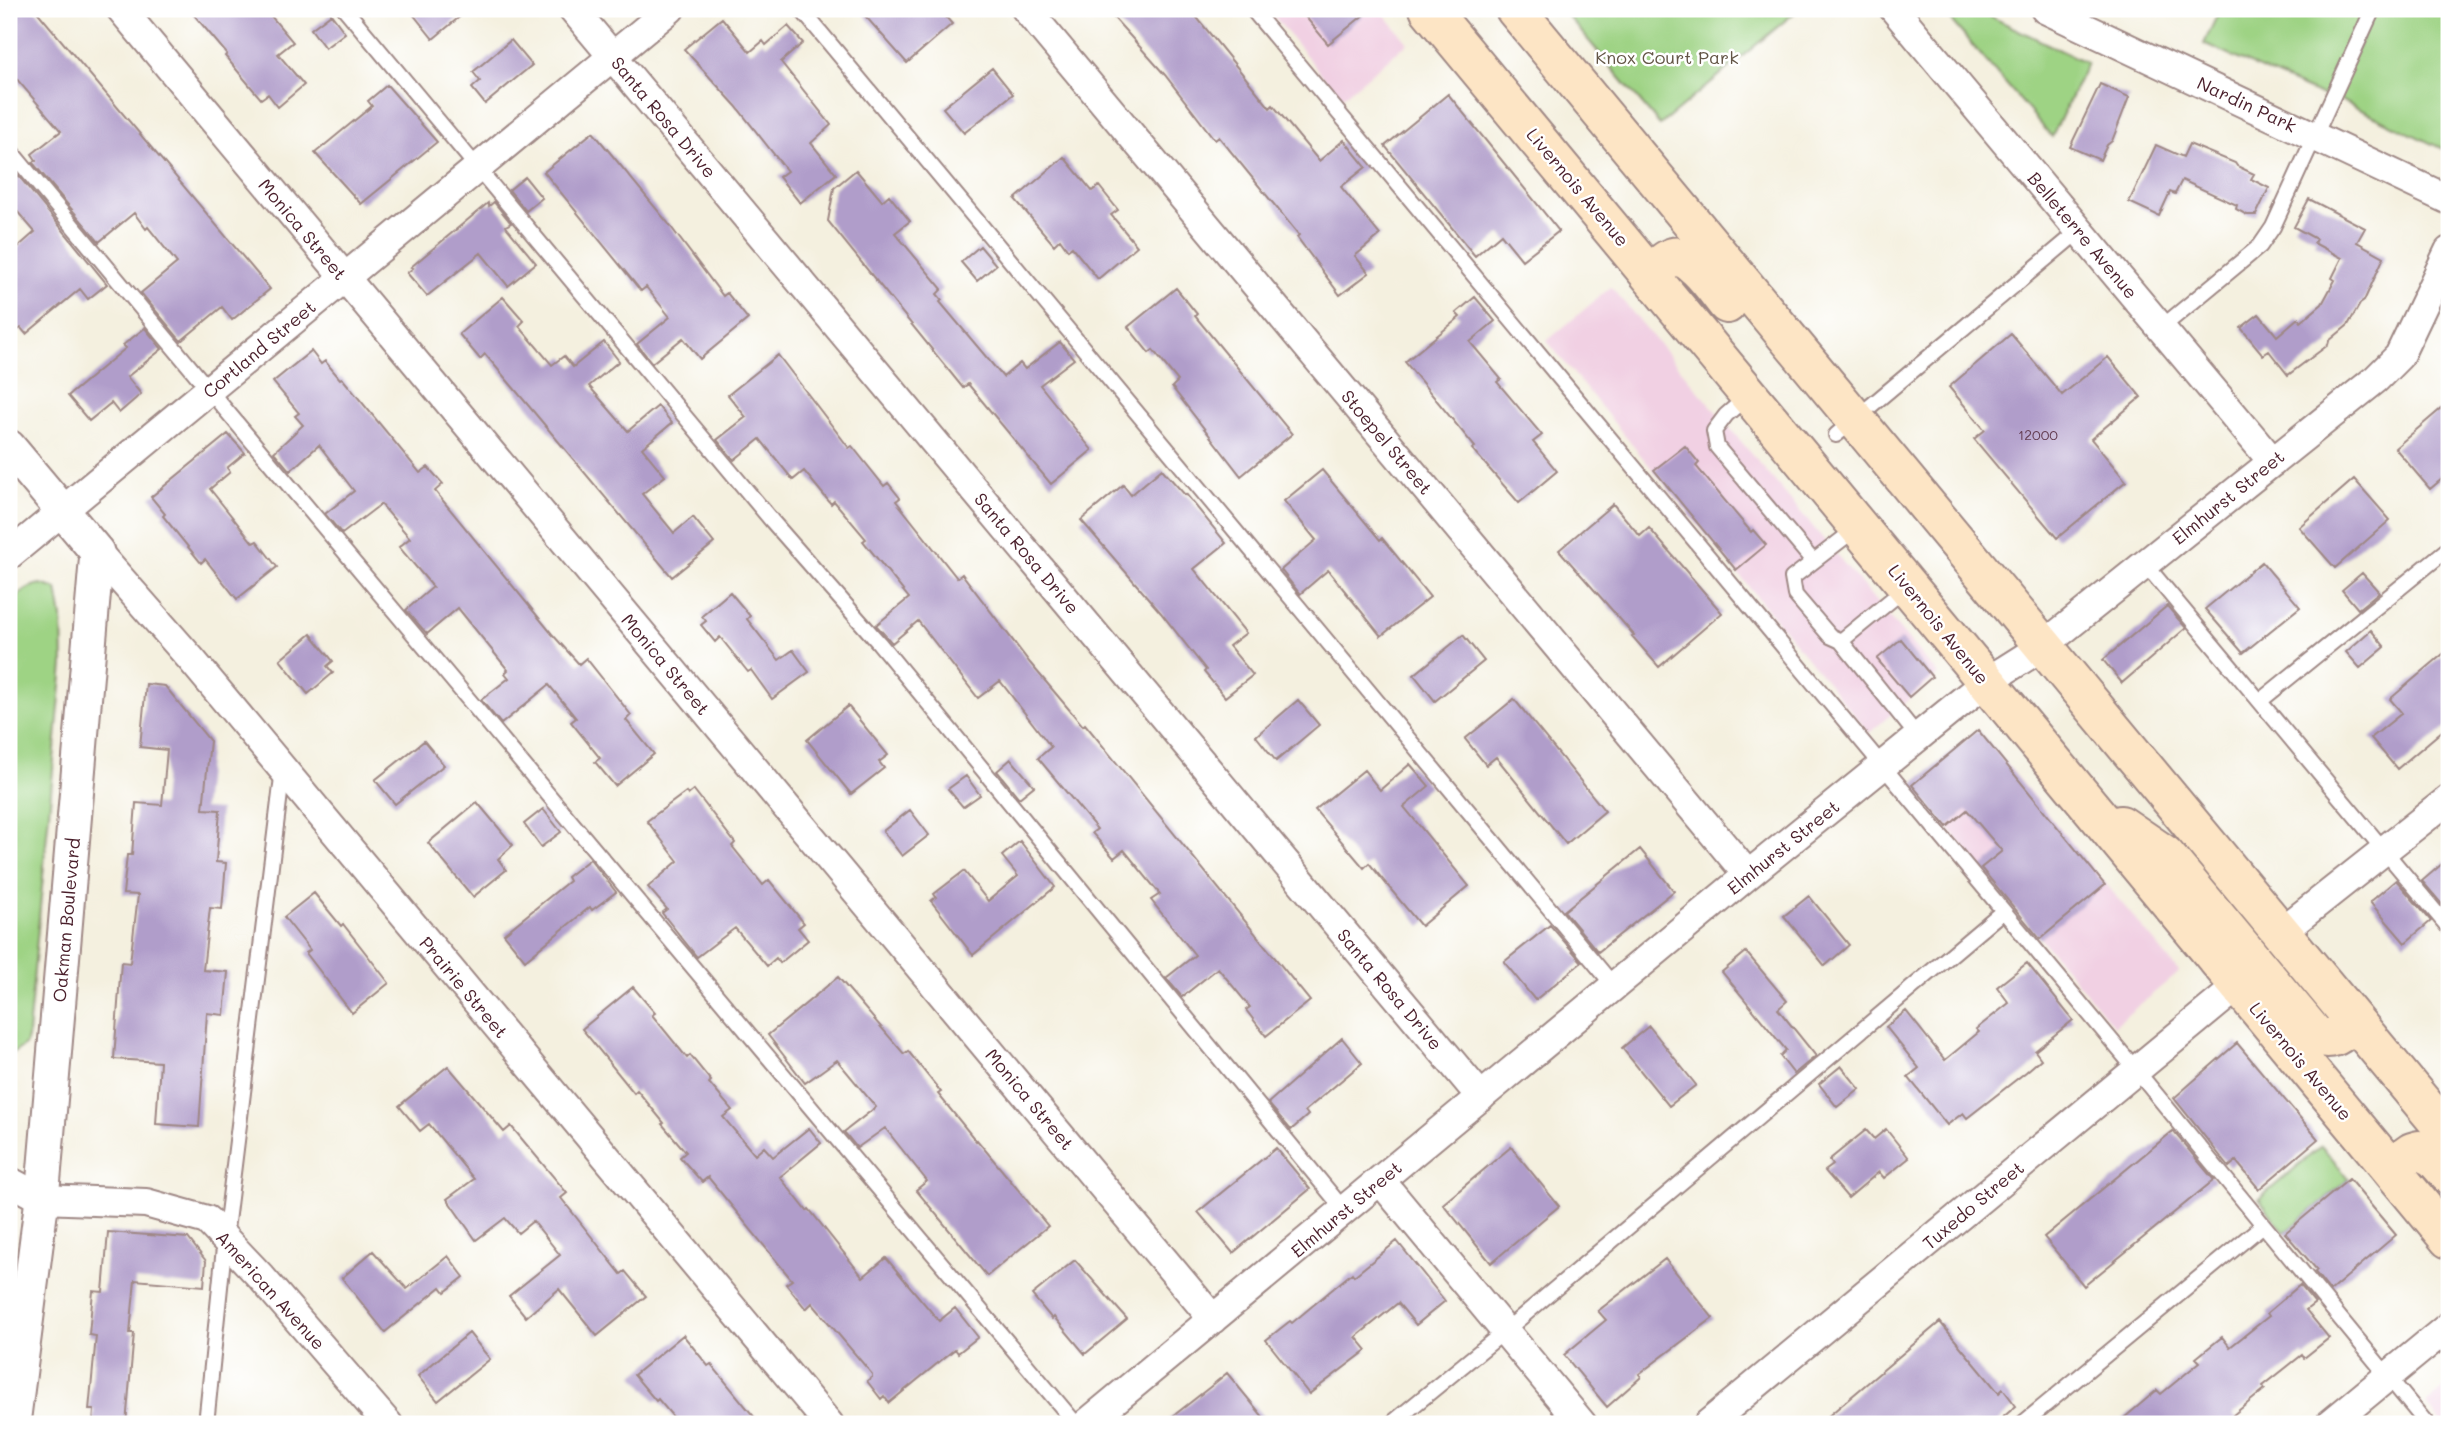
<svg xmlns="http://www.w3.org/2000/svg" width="2458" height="1433" font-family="Mali,sans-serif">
<rect width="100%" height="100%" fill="#fff"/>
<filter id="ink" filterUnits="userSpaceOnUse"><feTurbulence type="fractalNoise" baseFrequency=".0143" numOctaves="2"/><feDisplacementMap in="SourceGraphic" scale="14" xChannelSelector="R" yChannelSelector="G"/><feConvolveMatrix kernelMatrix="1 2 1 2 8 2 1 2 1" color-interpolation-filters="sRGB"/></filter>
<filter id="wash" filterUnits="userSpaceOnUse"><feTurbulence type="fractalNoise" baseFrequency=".00686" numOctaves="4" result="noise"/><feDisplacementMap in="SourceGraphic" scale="28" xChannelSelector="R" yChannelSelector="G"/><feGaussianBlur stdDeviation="1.57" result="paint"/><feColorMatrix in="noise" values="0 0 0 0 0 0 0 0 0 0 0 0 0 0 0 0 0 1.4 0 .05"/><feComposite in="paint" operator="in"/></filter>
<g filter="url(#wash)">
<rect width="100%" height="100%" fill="#f4f0df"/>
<path fill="#f1d0e3" d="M 1268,9 L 1380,9 L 1408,43 L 1341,98 Z
M 1611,287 L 1938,675 L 1869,733 L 1547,341 Z
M 1980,732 L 2179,972 L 2114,1026 L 1914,787 Z
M 2449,1385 L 2449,1424 L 2442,1424 L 2426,1404 Z"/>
<path fill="#9ed384" stroke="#747958" stroke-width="2" d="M 1562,9 L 1799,9 L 1660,125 Z
M 1941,9 L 1975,9 L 2087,63 L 2052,137 Z
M 2220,9 L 2365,9 L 2325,97 L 2204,44 Z
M 2376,9 L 2449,9 L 2449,152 L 2334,97 Z
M 41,584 L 57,589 L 62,618 L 63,665 L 28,1034 L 25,1045 L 9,1056 L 9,651 C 12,622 5,590 41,584 Z
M 2321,1146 L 2349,1179 L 2285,1233 L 2259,1199 Z"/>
<g id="blocks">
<path fill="#b09dca" d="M 9,9 L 35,9 L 270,289 L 232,320 L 222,307 L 181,341 L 141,293 L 177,263 L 148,227 L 146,229 L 134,213 L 99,242 L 33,163 L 36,160 L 32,154 L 61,131 L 9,70 Z
M 189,9 L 265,9 L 293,42 L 278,54 L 304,85 L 278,107 L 268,94 L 261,99 L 225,56 L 227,54 Z
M 409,9 L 469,9 L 433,39 Z
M 859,9 L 939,9 L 952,24 L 907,63 Z
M 1106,9 L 1190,9 L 1270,108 L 1273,105 L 1319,161 L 1344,140 L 1366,167 L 1341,187 L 1380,235 L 1355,256 L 1369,273 L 1340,295 L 1297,237 L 1299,235 L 1272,202 L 1219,137 L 1215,140 L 1165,75 Z
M 1299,9 L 1371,9 L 1328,44 Z
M 331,14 L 345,33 L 325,48 L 311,29 Z
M 722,18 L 750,52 L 763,41 L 766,45 L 788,26 L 803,43 L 781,62 L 831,125 L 811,143 L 836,174 L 800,203 L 779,177 L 787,171 L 736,106 L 684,49 Z
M 511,40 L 532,65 L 485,104 L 472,88 L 480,81 L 473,72 Z
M 992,68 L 1013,94 L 964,133 L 943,108 Z
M 2100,84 L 2129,97 L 2112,141 L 2107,145 L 2100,160 L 2070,147 Z
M 387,85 L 437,142 L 361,204 L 315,153 L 372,106 L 368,101 Z
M 1448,94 L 1559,231 L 1522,260 L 1501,234 L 1475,256 L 1385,146 Z
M 593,132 L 668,223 L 723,296 L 727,293 L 748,319 L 700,359 L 683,338 L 652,363 L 637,344 L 670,317 L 646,287 L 641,291 L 544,172 Z
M 2189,144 L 2235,163 L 2237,166 L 2254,174 L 2251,179 L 2269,188 L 2256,215 L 2247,215 L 2236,209 L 2237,205 L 2182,180 L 2175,194 L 2170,192 L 2159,216 L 2129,202 L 2156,145 L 2183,157 Z
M 1064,157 L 1092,191 L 1099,186 L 1118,210 L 1111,215 L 1137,246 L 1098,279 L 1072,247 L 1068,250 L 1060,239 L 1054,245 L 1015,199 Z
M 856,170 L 882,201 L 889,195 L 910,221 L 895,233 L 942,289 L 937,294 L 942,300 L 940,302 L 1003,377 L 1020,363 L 1025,369 L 1060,342 L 1074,359 L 1040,385 L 1092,450 L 1051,484 L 968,384 L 963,388 L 828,221 L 834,188 Z
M 18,175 L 107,284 L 88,299 L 80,289 L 26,334 L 21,328 L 18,330 L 9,318 L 9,255 L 35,232 L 9,202 L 9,183 Z
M 525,177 L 542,198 L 526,211 L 509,190 Z
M 2309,199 L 2365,228 L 2357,242 L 2384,257 L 2364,301 L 2360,304 L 2348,325 L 2329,341 L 2328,345 L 2288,375 L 2269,351 L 2263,355 L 2241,328 L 2259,314 L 2277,336 L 2298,318 L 2301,322 L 2322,304 L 2335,280 L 2332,278 L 2342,258 L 2314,243 L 2316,239 L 2294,227 Z
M 494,202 L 511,223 L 506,226 L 507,228 L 536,263 L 508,286 L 481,253 L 427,296 L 407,273 L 413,268 L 411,267 L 488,203 L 489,206 Z
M 980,246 L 996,265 L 977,281 L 961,262 Z
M 1176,288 L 1197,314 L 1195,316 L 1292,434 L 1241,476 L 1172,387 L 1178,381 L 1153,350 L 1149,353 L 1128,327 Z
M 503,297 L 524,321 L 519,326 L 552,365 L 564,356 L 573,367 L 604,342 L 619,361 L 589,386 L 628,431 L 658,406 L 672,423 L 642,448 L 665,476 L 642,494 L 674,533 L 693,517 L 714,543 L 672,577 L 512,386 L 485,354 L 480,359 L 459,334 Z
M 1475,297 L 1495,321 L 1470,342 L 1501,379 L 1497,382 L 1542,435 L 1533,442 L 1557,471 L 1519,503 L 1472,449 L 1475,447 L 1405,362 L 1460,317 L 1456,313 Z
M 145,328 L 162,349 L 127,377 L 141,394 L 119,413 L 111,403 L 89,421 L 68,396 L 126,348 L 123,345 Z
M 2011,334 L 2062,395 L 2108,357 L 2141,397 L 2091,439 L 2126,481 L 2057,538 L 1974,439 L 1985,430 L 1949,387 Z
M 311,351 L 321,364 L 325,361 L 340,379 L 342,378 L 420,473 L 428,467 L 443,484 L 435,491 L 552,634 L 579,664 L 586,658 L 631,715 L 626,720 L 654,754 L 615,786 L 595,762 L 600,758 L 571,722 L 576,718 L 549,685 L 501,724 L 481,700 L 509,678 L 505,673 L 508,670 L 458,608 L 427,634 L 406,610 L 433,587 L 399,547 L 410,538 L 381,504 L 342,534 L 325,514 L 354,491 L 319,445 L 290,471 L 274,452 L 303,425 L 295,416 L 299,413 L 273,382 Z
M 778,355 L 849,448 L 852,446 L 884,486 L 888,483 L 900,498 L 896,501 L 957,578 L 962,574 L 1030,663 L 1083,726 L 1085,724 L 1310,1001 L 1266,1036 L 1246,1010 L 1250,1007 L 1218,968 L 1182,997 L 1166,978 L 1195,955 L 1151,900 L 1160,894 L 1124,850 L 1114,858 L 1092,833 L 1097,829 L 1038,758 L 1051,747 L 1000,681 L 978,698 L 918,621 L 892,643 L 876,625 L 909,598 L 863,541 L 866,539 L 834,501 L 831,504 L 804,471 L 793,480 L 760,439 L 734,460 L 717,440 L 746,417 L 728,395 Z
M 2449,402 L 2449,473 L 2430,489 L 2395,448 Z
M 228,434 L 245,453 L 227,468 L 230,472 L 210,489 L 253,543 L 257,541 L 277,567 L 237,599 L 205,559 L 201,563 L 163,516 L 165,514 L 151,497 Z
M 1685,446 L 1699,463 L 1696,466 L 1751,532 L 1753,530 L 1766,545 L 1736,570 L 1654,470 Z
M 1162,469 L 1185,495 L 1186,494 L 1226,543 L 1194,569 L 1246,633 L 1229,646 L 1253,675 L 1225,697 L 1204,672 L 1206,670 L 1161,613 L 1081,520 L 1123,485 L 1131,495 Z
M 1322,470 L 1380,540 L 1382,538 L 1430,597 L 1381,636 L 1328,570 L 1300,594 L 1281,570 L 1316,540 L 1284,501 Z
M 2354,479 L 2390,520 L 2335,568 L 2299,527 Z
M 1613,504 L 1640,536 L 1649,528 L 1722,613 L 1659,667 L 1632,636 L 1634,635 L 1559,550 Z
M 2262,562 L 2300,607 L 2243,653 L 2205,609 Z
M 2362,573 L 2379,592 L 2358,609 L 2342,590 Z
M 730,592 L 750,616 L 747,619 L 779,660 L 793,650 L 809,672 L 772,699 L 751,670 L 748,672 L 720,637 L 715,642 L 701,625 L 706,621 L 702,616 Z
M 2167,606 L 2186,628 L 2122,683 L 2103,660 Z
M 2371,630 L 2385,647 L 2360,668 L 2346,652 Z
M 311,634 L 333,661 L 327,666 L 333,673 L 308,694 L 280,660 Z
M 1463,635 L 1484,661 L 1435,701 L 1414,675 Z
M 1901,639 L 1932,677 L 1909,697 L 1877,659 Z
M 2449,649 L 2449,725 L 2397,769 L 2371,738 L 2402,713 L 2390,699 Z
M 146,684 L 165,686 L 210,741 L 203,809 L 220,810 L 216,862 L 226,863 L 222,909 L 210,908 L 203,970 L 228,972 L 224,1015 L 207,1013 L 199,1127 L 156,1124 L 160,1062 L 114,1059 L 121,962 L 130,963 L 138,895 L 123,894 L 127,855 L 132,855 L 136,803 L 162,805 L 167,750 L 140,747 Z
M 1514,699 L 1605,811 L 1566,844 L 1496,757 L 1486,765 L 1465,739 Z
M 1298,700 L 1319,725 L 1276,761 L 1256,736 Z
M 848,706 L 888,755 L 879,762 L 884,768 L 851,794 L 807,740 Z
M 1978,730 L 2105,885 L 2040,939 L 1981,868 L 2002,851 L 1967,810 L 1947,827 L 1912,785 Z
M 424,741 L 444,765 L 395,804 L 375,780 Z
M 1011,759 L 1034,786 L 1019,798 L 997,771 Z
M 1410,764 L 1429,786 L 1404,807 L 1469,886 L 1421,926 L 1369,863 L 1364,868 L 1315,810 L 1364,770 L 1380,790 Z
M 966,776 L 980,795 L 963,807 L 948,789 Z
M 694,790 L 735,843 L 732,846 L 763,885 L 769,880 L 804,923 L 798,928 L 808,940 L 780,963 L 776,958 L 767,966 L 735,928 L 697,957 L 662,913 L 667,909 L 648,887 L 678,861 L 647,821 L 686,792 L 688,795 Z
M 477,802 L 513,845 L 498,859 L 506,870 L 473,897 L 428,843 Z
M 543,809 L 561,832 L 541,847 L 524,824 Z
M 910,810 L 929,835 L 902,856 L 883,831 Z
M 1020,841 L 1055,887 L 973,955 L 931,901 L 936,897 L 934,894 L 964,871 L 988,901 L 1018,876 L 1002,856 Z
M 1640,849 L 1674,891 L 1598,952 L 1564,911 Z
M 2449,858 L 2449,906 L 2446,909 L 2422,881 Z
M 590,859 L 616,892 L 592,910 L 590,907 L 525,960 L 504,934 L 569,881 L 567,877 Z
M 2396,880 L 2431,921 L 2405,943 L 2370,902 Z
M 314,893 L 341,926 L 343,924 L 389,983 L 352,1013 L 306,953 L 310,950 L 284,917 Z
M 1809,896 L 1849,945 L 1825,966 L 1784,916 Z
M 1550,925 L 1582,962 L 1535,1000 L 1504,962 Z
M 1746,952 L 1787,1001 L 1778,1009 L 1816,1056 L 1794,1074 L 1780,1056 L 1786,1050 L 1722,972 Z
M 2027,963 L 2073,1020 L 2035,1051 L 2041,1059 L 2026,1072 L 1967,1118 L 1963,1113 L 1947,1125 L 1908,1077 L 1919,1068 L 1886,1027 L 1906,1011 L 1945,1060 L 1979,1032 L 1976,1029 L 2009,1003 L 1997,987 Z
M 838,977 L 904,1054 L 908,1051 L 941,1092 L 938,1094 L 976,1141 L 977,1140 L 1048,1226 L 987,1276 L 916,1190 L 927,1181 L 885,1128 L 857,1148 L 844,1132 L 876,1107 L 837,1060 L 805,1083 L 768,1035 Z
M 633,987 L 655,1013 L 652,1015 L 687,1058 L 690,1055 L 711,1081 L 709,1083 L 732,1110 L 723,1117 L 755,1155 L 764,1147 L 773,1157 L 809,1128 L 821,1143 L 780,1177 L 807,1211 L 809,1209 L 863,1277 L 886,1258 L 939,1321 L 955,1308 L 978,1337 L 958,1353 L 955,1349 L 889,1403 L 884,1396 L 881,1399 L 867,1381 L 872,1377 L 872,1374 L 812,1303 L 806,1309 L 786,1284 L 792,1280 L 708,1177 L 702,1182 L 680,1157 L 686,1152 L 662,1124 L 664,1123 L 637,1090 L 634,1093 L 582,1029 Z
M 1649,1026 L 1696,1085 L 1669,1106 L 1622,1048 Z
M 1342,1038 L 1362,1063 L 1305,1111 L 1308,1115 L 1291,1130 L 1268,1103 Z
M 2237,1043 L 2318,1139 L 2259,1189 L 2236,1161 L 2229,1167 L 2174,1098 Z
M 448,1066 L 504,1132 L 511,1126 L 567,1193 L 561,1198 L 587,1231 L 621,1274 L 625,1271 L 646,1296 L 597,1336 L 559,1289 L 526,1317 L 509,1296 L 560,1255 L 533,1221 L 518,1233 L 505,1218 L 476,1240 L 447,1199 L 474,1179 L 429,1124 L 420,1131 L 399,1106 Z
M 1841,1066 L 1860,1089 L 1837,1107 L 1819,1084 Z
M 1886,1129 L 1909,1158 L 1884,1178 L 1879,1172 L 1848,1198 L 1825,1171 L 1833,1165 L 1829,1160 L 1866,1130 L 1874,1139 Z
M 2173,1131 L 2214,1180 L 2084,1286 L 2044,1237 Z
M 1511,1147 L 1559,1206 L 1491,1263 L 1443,1204 Z
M 1276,1148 L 1310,1189 L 1233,1253 L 1198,1212 Z
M 2349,1179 L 2396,1235 L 2330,1291 L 2315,1272 L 2317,1270 L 2285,1233 Z
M 108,1232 L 188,1238 L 206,1261 L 204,1286 L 135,1280 L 130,1333 L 134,1333 L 126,1424 L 93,1424 L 94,1410 L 89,1410 L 96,1336 L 89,1335 L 93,1291 L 103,1292 Z
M 1397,1241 L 1445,1301 L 1416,1325 L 1398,1303 L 1356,1337 L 1367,1350 L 1309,1394 L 1266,1340 L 1290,1321 L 1292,1323 L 1352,1273 L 1354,1276 Z
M 373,1251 L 407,1289 L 448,1256 L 464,1277 L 445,1292 L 441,1287 L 385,1332 L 342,1278 Z
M 1665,1259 L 1713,1318 L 1639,1374 L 1641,1377 L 1607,1407 L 1564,1355 L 1606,1320 L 1598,1311 Z
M 1075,1260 L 1127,1319 L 1085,1354 L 1054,1317 L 1052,1319 L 1032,1295 Z
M 2300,1285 L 2315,1303 L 2306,1310 L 2329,1338 L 2304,1358 L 2302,1355 L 2263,1386 L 2265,1389 L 2233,1415 L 2241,1424 L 2117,1424 L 2157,1390 L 2161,1394 L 2200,1362 L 2196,1358 L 2222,1337 L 2230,1347 L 2269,1316 L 2267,1313 Z
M 1940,1322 L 1999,1393 L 2003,1389 L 2016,1406 L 1995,1424 L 1819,1424 Z
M 469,1333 L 490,1359 L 438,1401 L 418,1376 Z
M 683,1335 L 708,1366 L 711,1364 L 760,1424 L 679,1424 L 658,1399 L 656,1401 L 634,1375 Z
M 1227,1373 L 1269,1424 L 1163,1424 L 1210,1387 Z"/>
</g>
</g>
<g filter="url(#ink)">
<use href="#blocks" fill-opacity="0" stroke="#9f8885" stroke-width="2"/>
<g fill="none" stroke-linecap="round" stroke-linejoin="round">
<defs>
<path id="service" d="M 345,9 L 772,521 L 879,643 L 1344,1210
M 801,9 L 1614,986
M 1252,9 L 2136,1070 L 2427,1424
M 9,149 L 209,390 L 1076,1424
M 2161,328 L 2260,246 L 2273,227 L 2373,9
M 1749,395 L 1726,415 L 1714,431 L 1717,447 L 1813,561
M 1836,435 L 2079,231
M 2145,564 L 2449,928
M 1907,587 L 1841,641 L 1918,737
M 1841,641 L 1830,636 L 1795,595 L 1792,578 L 1858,527
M 2260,701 L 2449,548
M 206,1424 L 225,1238 L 283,769
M 1391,1424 L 1505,1331 L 2003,911
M 2022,1424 L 2263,1225"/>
<path id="minor" d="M 121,9 L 1213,1319
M 573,9 L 1481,1097
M 1026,9 L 1748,875
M 1894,9 L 2273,462
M 2045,9 L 2449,200
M 97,552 L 191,659 L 829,1424
M 9,555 L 670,9
M 2281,932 L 2449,799
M 1380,1180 L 1582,1424
M 9,1181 L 42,1199 L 146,1203 L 207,1220 L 261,1277 L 388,1424
M 1086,1424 L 1748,875 L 1961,702 L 1986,682 L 2043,646 L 2376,379 L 2399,356 L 2449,251
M 1708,1424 L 2238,986
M 2330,1424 L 2449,1326"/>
<path id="tertiary" d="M 9,447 L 97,552 L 42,1199 L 13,1424"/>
<path id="secondary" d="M 1429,9 L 2449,1239
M 1515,9 L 2449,1135
M 1651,274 C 1657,269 1665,259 1673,257 C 1691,252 1717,292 1727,304
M 2121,825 L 2165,855 L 2315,1035 C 2333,1043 2340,1034 2355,1022
M 2391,1167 L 2412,1152 L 2419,1150 L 2434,1158 L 2449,1175"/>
</defs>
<use href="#service" stroke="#9f8885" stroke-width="18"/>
<use href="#minor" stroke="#9f8885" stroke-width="32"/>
<use href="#tertiary" stroke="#9f8885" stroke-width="37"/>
<use href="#secondary" stroke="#9f8885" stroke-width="42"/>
<use href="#service" stroke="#fff" stroke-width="14"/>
<use href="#minor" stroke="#fff" stroke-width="28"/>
<use href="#tertiary" stroke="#fff" stroke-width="33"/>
<use href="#secondary" stroke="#fde5c5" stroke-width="38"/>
</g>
</g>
<g text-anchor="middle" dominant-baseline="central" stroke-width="5" stroke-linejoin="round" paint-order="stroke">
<g font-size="14" fill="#643e53">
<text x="2038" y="434">12000</text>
</g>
<g font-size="18" fill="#635546" stroke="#fff">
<text x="1667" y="57">Knox Court Park</text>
</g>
<g font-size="18" fill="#4a1f2b" stroke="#fff">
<text transform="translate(2247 104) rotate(25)">Nardin Park</text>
<text transform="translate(664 117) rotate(50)">Santa Rosa Drive</text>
<text transform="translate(1578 187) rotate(50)">Livernois Avenue</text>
<text transform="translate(303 229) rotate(50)">Monica Street</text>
<text transform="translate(2083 235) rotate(50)">Belleterre Avenue</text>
<text transform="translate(259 349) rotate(-40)">Cortland Street</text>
<text transform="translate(1387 442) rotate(50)">Stoepel Street</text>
<text transform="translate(2228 497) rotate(-39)">Elmhurst Street</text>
<text transform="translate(1027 553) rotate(50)">Santa Rosa Drive</text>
<text transform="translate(1939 624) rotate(51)">Livernois Avenue</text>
<text transform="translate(666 664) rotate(50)">Monica Street</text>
<text transform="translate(1783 847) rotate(-39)">Elmhurst Street</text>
<text transform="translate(66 920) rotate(-85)">Oakman Boulevard</text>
<text transform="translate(464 987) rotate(50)">Prairie Street</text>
<text transform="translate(1390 989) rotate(50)">Santa Rosa Drive</text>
<text transform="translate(2301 1061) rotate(50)">Livernois Avenue</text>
<text transform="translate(1030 1099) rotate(50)">Monica Street</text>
<text transform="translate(1973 1205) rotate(-40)">Tuxedo Street</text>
<text transform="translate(1346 1209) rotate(-40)">Elmhurst Street</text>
<text transform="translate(271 1290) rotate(48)">American Avenue</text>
</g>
</g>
<rect width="2458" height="1433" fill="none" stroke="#fff" stroke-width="35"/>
</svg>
